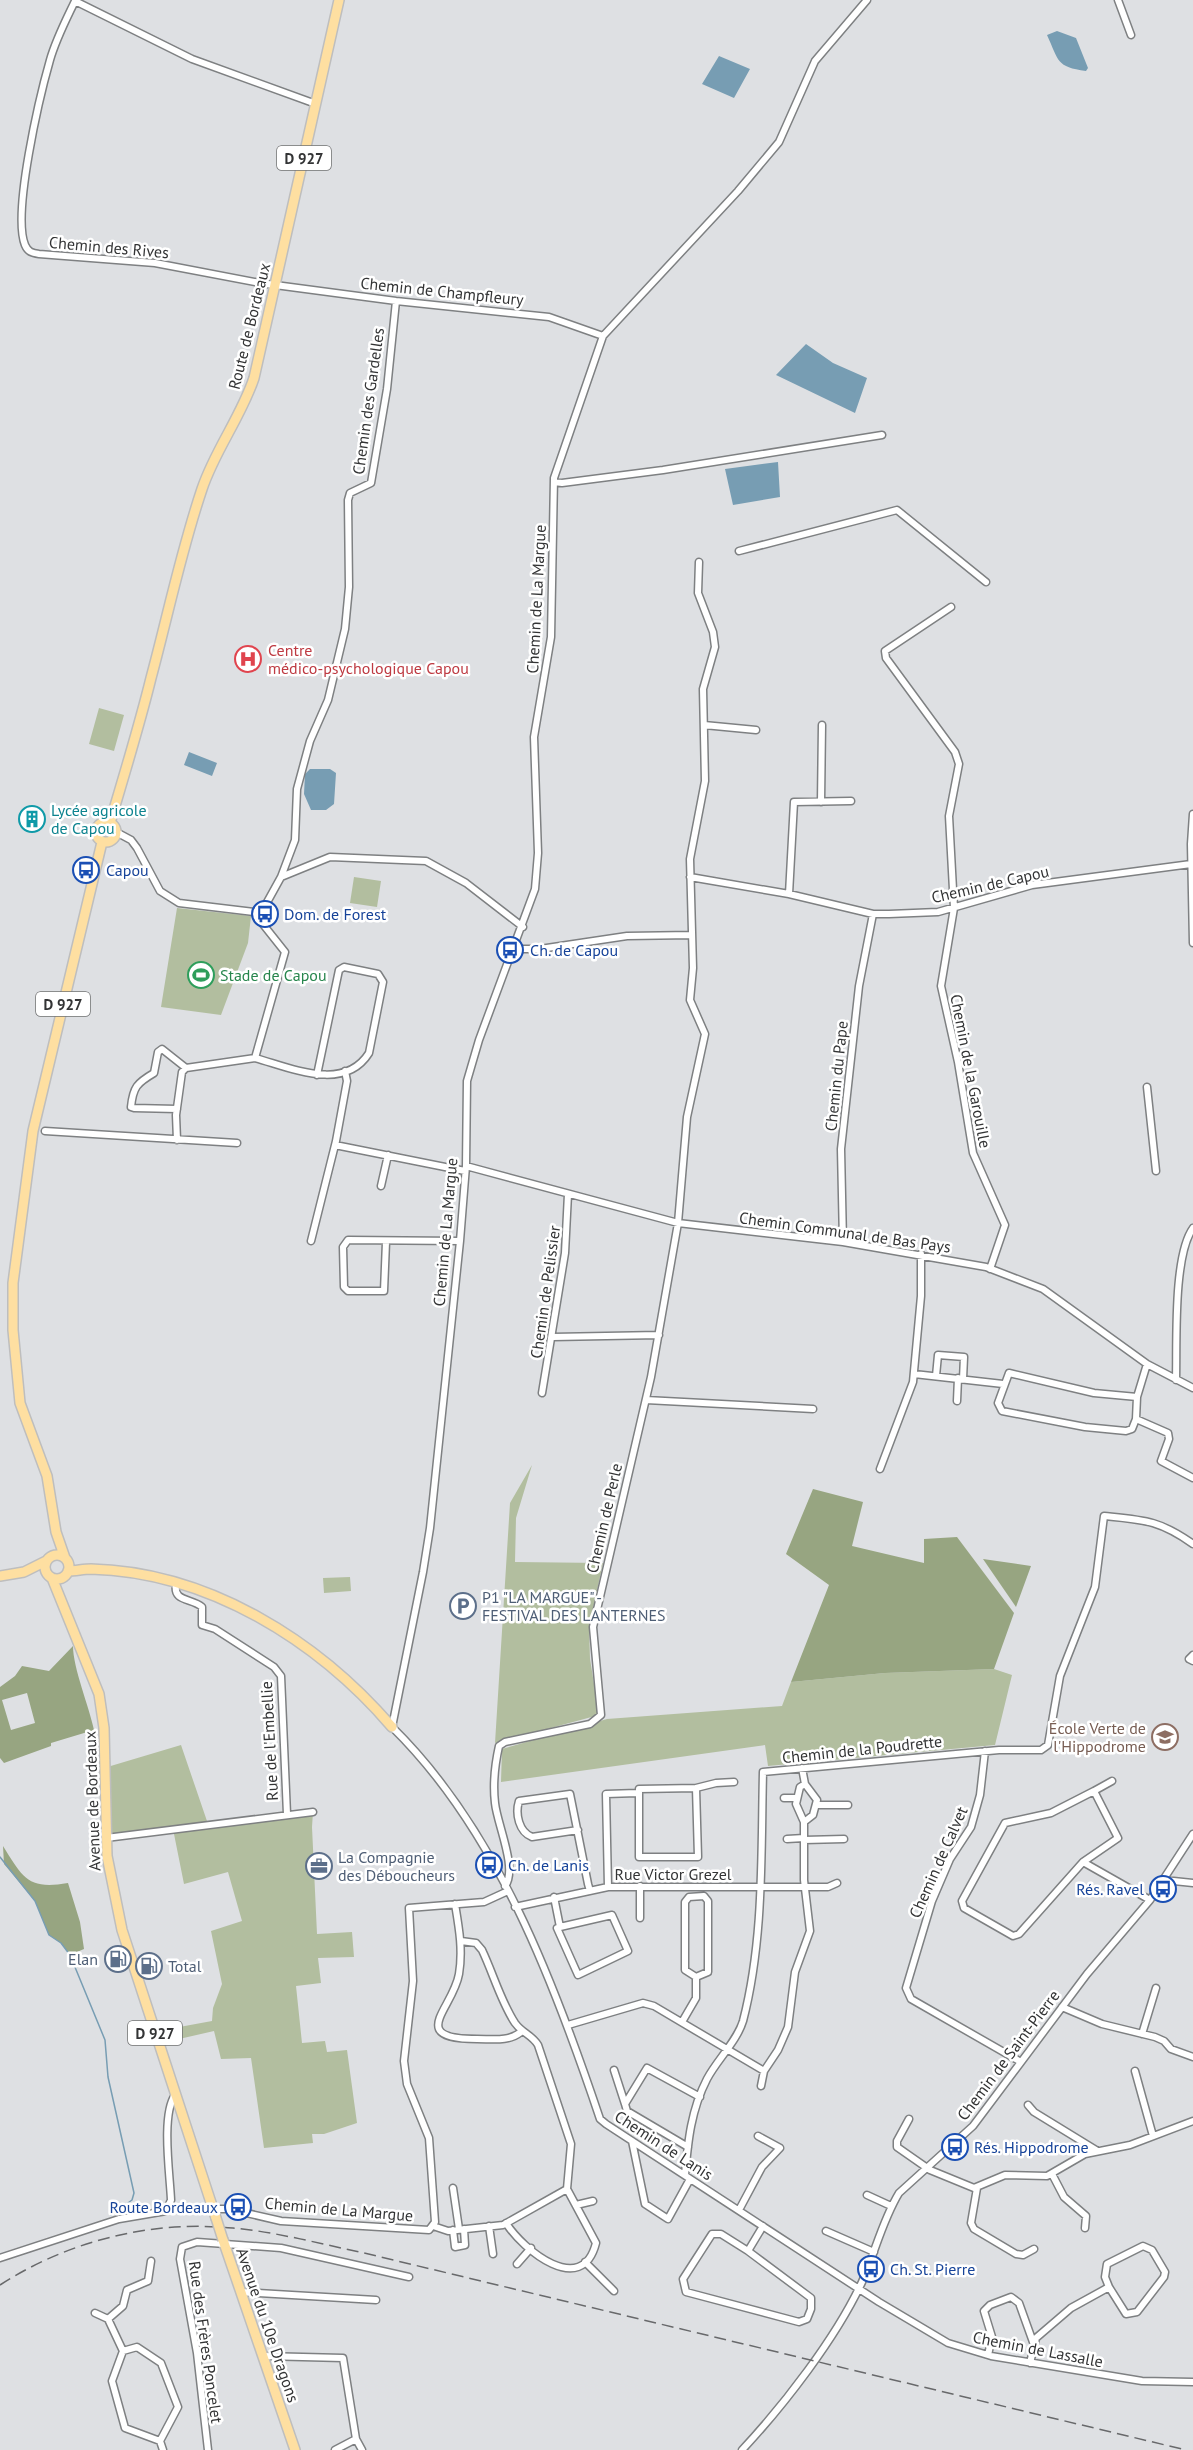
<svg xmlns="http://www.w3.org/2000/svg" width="1193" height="2450" font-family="'PT Sans',sans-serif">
<rect width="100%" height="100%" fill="#dee0e3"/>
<path fill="#b2be9f" d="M 99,708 L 124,715 L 114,751 L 89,744 Z
M 354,877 L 381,881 L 377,907 L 350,903 Z
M 177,908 L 251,916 L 248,943 L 221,1015 L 161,1007 Z
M 532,1465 L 516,1518 L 515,1562 L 603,1563 L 589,1627 L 590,1659 L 599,1715 L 495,1743 L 510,1503 Z
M 350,1577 L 351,1591 L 324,1593 L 323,1578 Z
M 994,1669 L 1012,1675 L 995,1745 L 768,1766 L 765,1745 L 501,1782 L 502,1749 L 607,1719 L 782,1706 L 791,1682 L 885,1673 Z
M 181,1745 L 208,1824 L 313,1812 L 312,1827 L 317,1934 L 352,1932 L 354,1957 L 318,1958 L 321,1983 L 296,1986 L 302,2043 L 325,2041 L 327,2052 L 347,2050 L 357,2123 L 324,2134 L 312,2134 L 313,2143 L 264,2148 L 251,2058 L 221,2059 L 214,2031 L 166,2042 L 163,2030 L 212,2021 L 213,2008 L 222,1984 L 211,1931 L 242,1921 L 228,1872 L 184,1884 L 173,1829 L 105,1838 L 104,1768 Z"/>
<path fill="#97a581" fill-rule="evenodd" d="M 813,1489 L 863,1502 L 852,1546 L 924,1563 L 924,1539 L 957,1537 L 1014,1613 L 994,1669 L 885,1673 L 791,1682 L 829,1585 L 786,1554 Z
M 983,1559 L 1031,1566 L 1016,1607 Z
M 73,1646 C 73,1668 89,1706 94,1730 L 51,1743 L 51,1746 L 4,1763 L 0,1758 L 0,1687 L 15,1676 L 22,1666 L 49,1671 ZM 27,1693 L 35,1723 L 11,1730 L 2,1700 Z
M 3,1846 C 23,1878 28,1890 68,1883 L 80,1922 L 84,1949 L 70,1955 L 61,1943 L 49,1935 L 35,1901 L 4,1864 Z"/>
<path fill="#779db3" d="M 1057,31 L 1076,38 L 1088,68 L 1086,71 C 1056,67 1059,61 1047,35 Z
M 719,56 L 750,69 L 734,98 L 702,84 Z
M 806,344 L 833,363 L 867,378 L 855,413 L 776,375 Z
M 778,462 L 780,497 L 733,505 L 725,469 Z
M 189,752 L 217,763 L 212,776 L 184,765 Z
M 330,769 L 336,773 L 334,804 L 326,810 L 311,810 L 304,794 L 305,774 L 310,769 Z"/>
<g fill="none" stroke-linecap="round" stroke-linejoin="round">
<path stroke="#779db3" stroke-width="1.5" d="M 0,1857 L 35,1901 L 49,1935 L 61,1943 L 70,1955 L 105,2040 L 108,2077 L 134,2193 L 132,2200 L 111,2215"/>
<defs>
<path id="street" d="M 867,0 L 815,61 L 779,142 L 738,191 L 603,336 L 554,478 L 551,637 L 534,737 L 538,853 L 535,889 L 479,1040 L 467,1081 L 466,1166 L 460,1241 L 430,1528 L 423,1572 L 392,1727 C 497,1830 554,1982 600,2119 L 606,2124 L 879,2302 L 948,2343 L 991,2356 L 1142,2381 L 1193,2382
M 1118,0 L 1131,35
M 316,104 L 192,59 L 75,1 C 66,20 56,39 50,60 C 40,95 12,213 25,245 C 28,252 32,253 39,254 L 155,263 L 260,283 L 396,301 L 549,317 L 603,336
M 554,482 L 562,483 L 663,470 L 882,435
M 739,551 L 897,510 L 986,582
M 951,607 L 885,651 L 886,658 L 955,752 L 959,764 L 949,816 L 954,908 L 941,986 L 958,1062 L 973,1153 L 1005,1225 L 990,1269
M 704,725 L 756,730
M 821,802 L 822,725
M 1193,814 L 1191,844 L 1193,943
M 116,832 L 131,840 L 137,848 L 160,891 L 179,903 L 254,912 L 265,906 L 281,877 L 330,857 L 426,861 L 466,883 L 523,927
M 281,877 L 295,840 L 297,789 L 310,741 L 328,700 L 345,629 L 349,587 L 348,500 L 350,493 L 371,483 L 387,389 L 396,301
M 690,877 L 789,894 L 873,914 L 889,914 L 938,912 L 1032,885 L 1191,864
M 789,894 L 794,802 L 851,801
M 513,949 L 540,949 L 627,936 L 692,935
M 255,1058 C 289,1067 344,1093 369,1053 L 383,982 L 378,974 L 344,967 L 339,970 L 317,1075
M 1147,1087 L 1156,1171
M 177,1109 L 134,1108 L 131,1107 C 133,1087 137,1083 154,1073 L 158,1052 L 162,1049 L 186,1068
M 45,1131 L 237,1143
M 177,1140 L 176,1115 L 182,1072 L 186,1068 L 255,1058 L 285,952 L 258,918 L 257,912
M 335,1145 L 465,1171
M 466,1166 L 678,1223 L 843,1242 L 986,1267 L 1043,1289 L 1147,1364 L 1193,1388
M 381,1186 L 388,1155
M 311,1241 L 336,1141 L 347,1081 L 345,1071
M 386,1242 L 384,1291 L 348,1291 L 344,1287 L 343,1247 L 348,1240 L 460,1241
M 843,1242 L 841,1149 L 859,986 L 873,914
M 553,1337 L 659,1335
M 914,1374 L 1003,1384
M 936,1376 L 938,1355 L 964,1357 L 963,1379
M 1176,1380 C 1177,1343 1173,1256 1193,1228
M 542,1393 L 565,1253 L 568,1194
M 1137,1397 L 1094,1393 L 1009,1373 L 998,1403 L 1002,1411 L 1085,1427 L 1126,1431 L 1132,1429 L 1136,1419 L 1137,1397 L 1147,1364
M 646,1400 L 813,1409
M 957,1401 L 958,1378
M 1136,1419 L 1168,1433 L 1169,1439 L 1161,1461 L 1193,1478
M 880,1469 L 913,1382 L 921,1296 L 921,1254
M 176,1585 C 173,1602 192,1598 202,1607 L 202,1625 L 215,1629 L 274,1667 L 281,1676 L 287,1814
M 1193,1655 L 1189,1659 L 1193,1661
M 985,1751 L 980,1795 L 971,1827 L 950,1859 L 932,1901 L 906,1988 L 911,1999 L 1021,2062
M 696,1788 L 698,1857 L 639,1857 L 639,1789 Z
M 696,1788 L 716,1783 L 734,1782
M 1094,1791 L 1112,1781
M 784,1798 L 796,1798
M 816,1805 L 848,1805
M 804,1822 L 796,1804 L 800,1787 L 805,1784
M 578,1830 L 532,1837 C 519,1832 515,1814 519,1801 L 570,1794 L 588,1884 L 590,1891
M 106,1838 L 313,1812
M 787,1839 L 804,1838
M 804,1840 L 844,1839
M 1083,1862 L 1019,1934 L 1013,1936 L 964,1908 L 962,1901 L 1005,1823 L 1051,1813 L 1094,1791 L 1118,1838 L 1083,1862 L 1150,1900
M 1164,1880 L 1193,1883
M 505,1886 C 518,1869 497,1824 495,1803 C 493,1786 495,1764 499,1746 L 505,1742 L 590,1724 L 601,1715 L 593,1627 L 651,1377 L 678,1223 L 687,1117 L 705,1034 L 690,1000 L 693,968 L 690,859 L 705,781 L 703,689 L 715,647 L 713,632 L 698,593 L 699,562
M 608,1887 L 606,1794 L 637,1793
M 704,1896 L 708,1901 L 708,1972 L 696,1977 L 685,1970 L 685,1902 L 689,1897 Z
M 554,1897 L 560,1927 L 557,1928 L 578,1975 L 628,1951 L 612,1915 L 560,1927
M 455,1904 C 459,1928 463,1950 459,1974 C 453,2009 406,2039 477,2039 C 493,2039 508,2042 521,2032
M 515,1907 L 608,1887 L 828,1887 L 837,1883
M 640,1918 L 640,1886
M 1062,2007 L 1102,2024 L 1155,2037 L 1164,2041 L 1171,2049 L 1193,2057
M 682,2022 L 696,1998 L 696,1977
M 568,2025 L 643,2003 L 654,2006 L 764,2071
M 1142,2034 L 1156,1988
M 614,2070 L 625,2104
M 1135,2071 L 1153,2136
M 761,2086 L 764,2071 L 778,2050 L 788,2027 L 795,1972 L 810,1931 L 804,1880 L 804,1822 L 813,1815 L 817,1800 L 805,1784 L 802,1768
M 1028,2105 L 1034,2112 L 1096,2150
M 909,2119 L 897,2141 L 897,2147 L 930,2170 L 974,2188 L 1005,2175 L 1047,2176 L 1085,2154 L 1130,2145 L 1193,2121
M 632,2141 L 645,2204 L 668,2219 L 690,2179
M 688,2147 L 627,2111 L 625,2104 L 647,2068 L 700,2097
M 1052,2174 L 1064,2197 L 1086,2216 L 1085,2228
M 685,2175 C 688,2141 691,2110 707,2079 C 717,2060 737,2041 743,2021 C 764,1940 761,1854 763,1772 L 999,1750 L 1041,1750 L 1048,1745 L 1060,1676 L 1095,1587 L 1104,1516 C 1144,1520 1159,1520 1193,1544
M 453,2188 L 459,2229
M 977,2188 L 971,2223 L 974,2229 L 1016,2254 L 1023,2255 L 1034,2249
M 867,2195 L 891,2206
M 576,2205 L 593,2201
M 213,2209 L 229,2209 L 281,2221 L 429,2230 L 435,2222 L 429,2138 L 407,2084 L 404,2061 L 413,1981 L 409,1908 L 484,1902 L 508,1891
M 739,2210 L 762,2167 L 780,2148 L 758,2136
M 506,2223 C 523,2250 582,2298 596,2243 L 567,2189
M 433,2226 L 448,2231 L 503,2225 L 567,2189 L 571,2144 L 538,2045 C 532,2035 522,2033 515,2023 C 501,2002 493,1973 482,1950 L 476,1943 L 461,1941
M 489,2226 L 493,2254
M 453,2230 L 455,2247 L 465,2245 L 464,2229
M 826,2231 L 874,2252
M 748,2251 L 811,2298 L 811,2309 L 807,2319 L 799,2322 L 686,2292 L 683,2279 L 712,2234 L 721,2234 L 748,2251 L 763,2226
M 0,2258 L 119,2219 L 166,2211 L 171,2200 C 170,2175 161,2115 175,2095
M 585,2262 L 614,2291
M 517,2264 L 531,2248
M 241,2292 L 376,2300
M 95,2313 L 108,2319 L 123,2306 L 127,2290 L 148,2281 L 151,2261
M 108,2319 L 123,2351 L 137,2347 L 161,2363 L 178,2407 L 160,2441 L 163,2450
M 123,2351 L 112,2381 L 125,2428 L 160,2441
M 988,2355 L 992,2337 L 984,2311 L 990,2305 L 1011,2297 L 1019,2303 L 1033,2342
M 262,2356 L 343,2358 L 356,2439 L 362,2450
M 1030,2363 L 1036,2338 L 1071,2308 L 1109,2287 L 1126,2314 L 1137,2312 L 1164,2277 L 1165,2272 L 1152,2250 L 1143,2246 L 1107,2264 L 1105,2277 L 1109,2287
M 208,2450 L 197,2353 L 180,2259 L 182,2247 L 197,2242 L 281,2248 L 409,2277
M 335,2450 L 356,2439
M 742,2450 C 784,2405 836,2338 862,2282 C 875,2253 882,2221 899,2193 L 973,2126 L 1087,1974 L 1150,1900 L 1193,1834"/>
<path id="primary" d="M96 832a10 10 0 1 1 20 0a10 10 0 1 1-20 0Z
M 110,823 C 124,775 139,727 151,678 C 168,615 181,551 202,489 C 215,450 241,417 254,378 L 339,0
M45 1567a12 12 0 1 1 24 0a12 12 0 1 1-24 0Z
M 65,1558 L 56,1532 L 47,1476 L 20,1403 L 13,1330 L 13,1283 L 33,1131 L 102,842
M 68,1571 C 76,1571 83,1569 91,1569 C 209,1572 318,1641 392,1727
M 0,1576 L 24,1572 L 46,1561
M 52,1578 L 99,1694 L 104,1728 L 107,1856 L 122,1930 L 216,2218
M 223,2240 L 295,2450"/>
</defs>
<use href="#street" stroke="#7e8082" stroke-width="9"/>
<use href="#primary" stroke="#bebebe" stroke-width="12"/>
<use href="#street" stroke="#fff" stroke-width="6"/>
<use href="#primary" stroke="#fedfa1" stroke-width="9"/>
<path stroke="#68696b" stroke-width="1.5" stroke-dasharray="12 6" stroke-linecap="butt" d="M 0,2285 C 68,2241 151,2220 233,2228 C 277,2232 321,2244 364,2253 L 1186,2450"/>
<defs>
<path id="primary-bridge" d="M 216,2218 L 223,2240"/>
</defs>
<use href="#primary-bridge" stroke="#bebebe" stroke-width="12" stroke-linecap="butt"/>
<use href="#primary-bridge" stroke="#fedfa1" stroke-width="9"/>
</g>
<defs>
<symbol id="hospital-ring" viewBox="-11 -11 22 22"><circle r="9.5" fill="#fff" stroke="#e0444e" stroke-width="1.5"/><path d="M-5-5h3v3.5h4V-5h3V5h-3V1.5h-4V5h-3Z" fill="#e0444e"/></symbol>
<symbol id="building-ring" viewBox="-11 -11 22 22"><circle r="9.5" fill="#fff" stroke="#0f9aa8" stroke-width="1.5"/><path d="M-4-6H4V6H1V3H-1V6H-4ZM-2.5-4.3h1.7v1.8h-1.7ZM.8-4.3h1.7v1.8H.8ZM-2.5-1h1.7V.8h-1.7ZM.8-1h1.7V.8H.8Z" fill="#0f9aa8"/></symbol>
<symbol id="bus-ring" viewBox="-11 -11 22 22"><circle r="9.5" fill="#fff" stroke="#1a4fb4" stroke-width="1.5"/><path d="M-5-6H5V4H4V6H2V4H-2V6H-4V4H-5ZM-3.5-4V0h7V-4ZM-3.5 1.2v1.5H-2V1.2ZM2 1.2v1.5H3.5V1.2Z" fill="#1a4fb4"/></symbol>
<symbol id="stadium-ring" viewBox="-11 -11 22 22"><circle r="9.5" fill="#fff" stroke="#2e9e5b" stroke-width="1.5"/><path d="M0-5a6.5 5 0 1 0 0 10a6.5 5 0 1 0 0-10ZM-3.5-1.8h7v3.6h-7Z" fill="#2e9e5b"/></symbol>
<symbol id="parking-ring" viewBox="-11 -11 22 22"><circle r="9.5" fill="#fff" stroke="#5c6f8a" stroke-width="1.5"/><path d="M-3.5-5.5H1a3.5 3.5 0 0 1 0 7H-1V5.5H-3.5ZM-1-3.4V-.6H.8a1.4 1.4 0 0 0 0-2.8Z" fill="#5c6f8a"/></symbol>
<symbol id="school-ring" viewBox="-11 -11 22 22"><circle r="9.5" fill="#fff" stroke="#8d6e63" stroke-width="1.5"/><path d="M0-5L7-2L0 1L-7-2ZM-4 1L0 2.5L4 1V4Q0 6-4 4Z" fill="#8d6e63"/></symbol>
<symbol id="office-ring" viewBox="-11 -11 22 22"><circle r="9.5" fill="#fff" stroke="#5c6f8a" stroke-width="1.5"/><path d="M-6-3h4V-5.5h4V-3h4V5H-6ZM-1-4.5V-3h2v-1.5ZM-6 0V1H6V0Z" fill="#5c6f8a"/></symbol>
<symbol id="fuel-ring" viewBox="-11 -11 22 22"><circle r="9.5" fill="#fff" stroke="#5c6f8a" stroke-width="1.5"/><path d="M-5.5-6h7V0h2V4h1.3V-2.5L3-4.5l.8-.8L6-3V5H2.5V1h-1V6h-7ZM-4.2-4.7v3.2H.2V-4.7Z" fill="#5c6f8a"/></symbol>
</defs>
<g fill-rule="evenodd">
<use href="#hospital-ring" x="233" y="644" width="30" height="30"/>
<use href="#building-ring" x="17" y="804" width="30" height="30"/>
<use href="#bus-ring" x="71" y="855" width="30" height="30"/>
<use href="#bus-ring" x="250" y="899" width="30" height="30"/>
<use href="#bus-ring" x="495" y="935" width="30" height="30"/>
<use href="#stadium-ring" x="186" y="960" width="30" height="30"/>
<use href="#parking-ring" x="448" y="1591" width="30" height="30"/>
<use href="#school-ring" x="1150" y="1722" width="30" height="30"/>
<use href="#bus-ring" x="474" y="1850" width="30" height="30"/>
<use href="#office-ring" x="304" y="1851" width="30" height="30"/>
<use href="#bus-ring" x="1148" y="1874" width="30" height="30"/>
<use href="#fuel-ring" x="103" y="1944" width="30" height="30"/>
<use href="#fuel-ring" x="134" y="1951" width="30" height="30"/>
<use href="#bus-ring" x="940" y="2132" width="30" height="30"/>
<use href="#bus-ring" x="223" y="2192" width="30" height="30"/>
<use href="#bus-ring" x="856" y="2254" width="30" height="30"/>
</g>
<g text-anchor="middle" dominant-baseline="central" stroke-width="5" stroke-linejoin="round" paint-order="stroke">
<g fill="#fff" stroke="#707172" stroke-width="1.5">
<rect x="277" y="146" width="54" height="24" rx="4.5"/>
<rect x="36" y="992" width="54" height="24" rx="4.5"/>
<rect x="128" y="2021" width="54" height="24" rx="4.5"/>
</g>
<g font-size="15" font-weight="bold" fill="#333435">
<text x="304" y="158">D 927</text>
<text x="63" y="1004">D 927</text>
<text x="155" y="2033">D 927</text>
</g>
<g font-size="16" fill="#333435" stroke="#fff">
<text transform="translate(109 247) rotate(5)">Chemin des Rives</text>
<text transform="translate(442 291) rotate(6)">Chemin de Champfleury</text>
<text transform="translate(249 326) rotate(-76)">Route de Bordeaux</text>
<text transform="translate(368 401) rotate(-82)">Chemin des Gardelles</text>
<text transform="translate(536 599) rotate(-87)">Chemin de La Margue</text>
<text transform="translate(990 884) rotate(-13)">Chemin de Capou</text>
<text transform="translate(971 1071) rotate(79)">Chemin de la Garouille</text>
<text transform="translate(836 1076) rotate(-84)">Chemin du Pape</text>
<text transform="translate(445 1232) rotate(-85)">Chemin de La Margue</text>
<text transform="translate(845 1232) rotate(8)">Chemin Communal de Bas Pays</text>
<text transform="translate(545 1292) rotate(-82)">Chemin de Pelissier</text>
<text transform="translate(604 1518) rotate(-77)">Chemin de Perle</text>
<text transform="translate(269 1741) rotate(-93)">Rue de l'Embellie</text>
<text transform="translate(862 1749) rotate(-6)">Chemin de la Poudrette</text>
<text transform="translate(92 1801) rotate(-92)">Avenue de Bordeaux</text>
<text transform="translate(938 1862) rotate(-66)">Chemin de Calvet</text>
<text x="673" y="1874">Rue Victor Grezel</text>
<text transform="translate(1008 2055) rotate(-53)">Chemin de Saint-Pierre</text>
<text transform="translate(664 2145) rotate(33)">Chemin de Lanis</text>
<text transform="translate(339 2209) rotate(5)">Chemin de La Margue</text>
<text transform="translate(268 2325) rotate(71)">Avenue du 10e Dragons</text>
<text transform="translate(206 2342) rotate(82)">Rue des Frères Poncelet</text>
<text transform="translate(1038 2349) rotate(11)">Chemin de Lassalle</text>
</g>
<g font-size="16" fill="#be3a42" stroke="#fff" text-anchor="start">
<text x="268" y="650">Centre<tspan x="268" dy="18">médico-psychologique Capou</tspan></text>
</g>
<g font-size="16" fill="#0d838f" stroke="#fff" text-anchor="start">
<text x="51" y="810">Lycée agricole<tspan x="51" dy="18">de Capou</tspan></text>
</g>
<g font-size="16" fill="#164399" stroke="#fff" text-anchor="start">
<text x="106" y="870">Capou</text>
<text x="284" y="914">Dom. de Forest</text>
<text x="530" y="950">Ch. de Capou</text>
<text x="508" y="1865">Ch. de Lanis</text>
<text x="1144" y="1889" text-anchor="end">Rés. Ravel</text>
<text x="974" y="2147">Rés. Hippodrome</text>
<text x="218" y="2207" text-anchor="end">Route Bordeaux</text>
<text x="890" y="2269">Ch. St. Pierre</text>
</g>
<g font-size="16" fill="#27864d" stroke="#fff" text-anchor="start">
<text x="220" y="975">Stade de Capou</text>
</g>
<g font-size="16" fill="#4e5e75" stroke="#fff" text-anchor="start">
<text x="482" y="1597">P1 "LA MARGUE" -<tspan x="482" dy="18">FESTIVAL DES LANTERNES</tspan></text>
<text x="338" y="1857">La Compagnie<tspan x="338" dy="18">des Déboucheurs</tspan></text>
<text x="98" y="1959" text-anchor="end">Elan</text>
<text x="168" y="1966">Total</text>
</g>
<g font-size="16" fill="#785e54" stroke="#fff" text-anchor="end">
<text x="1146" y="1728">École Verte de<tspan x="1146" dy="18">l'Hippodrome</tspan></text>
</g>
</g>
</svg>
